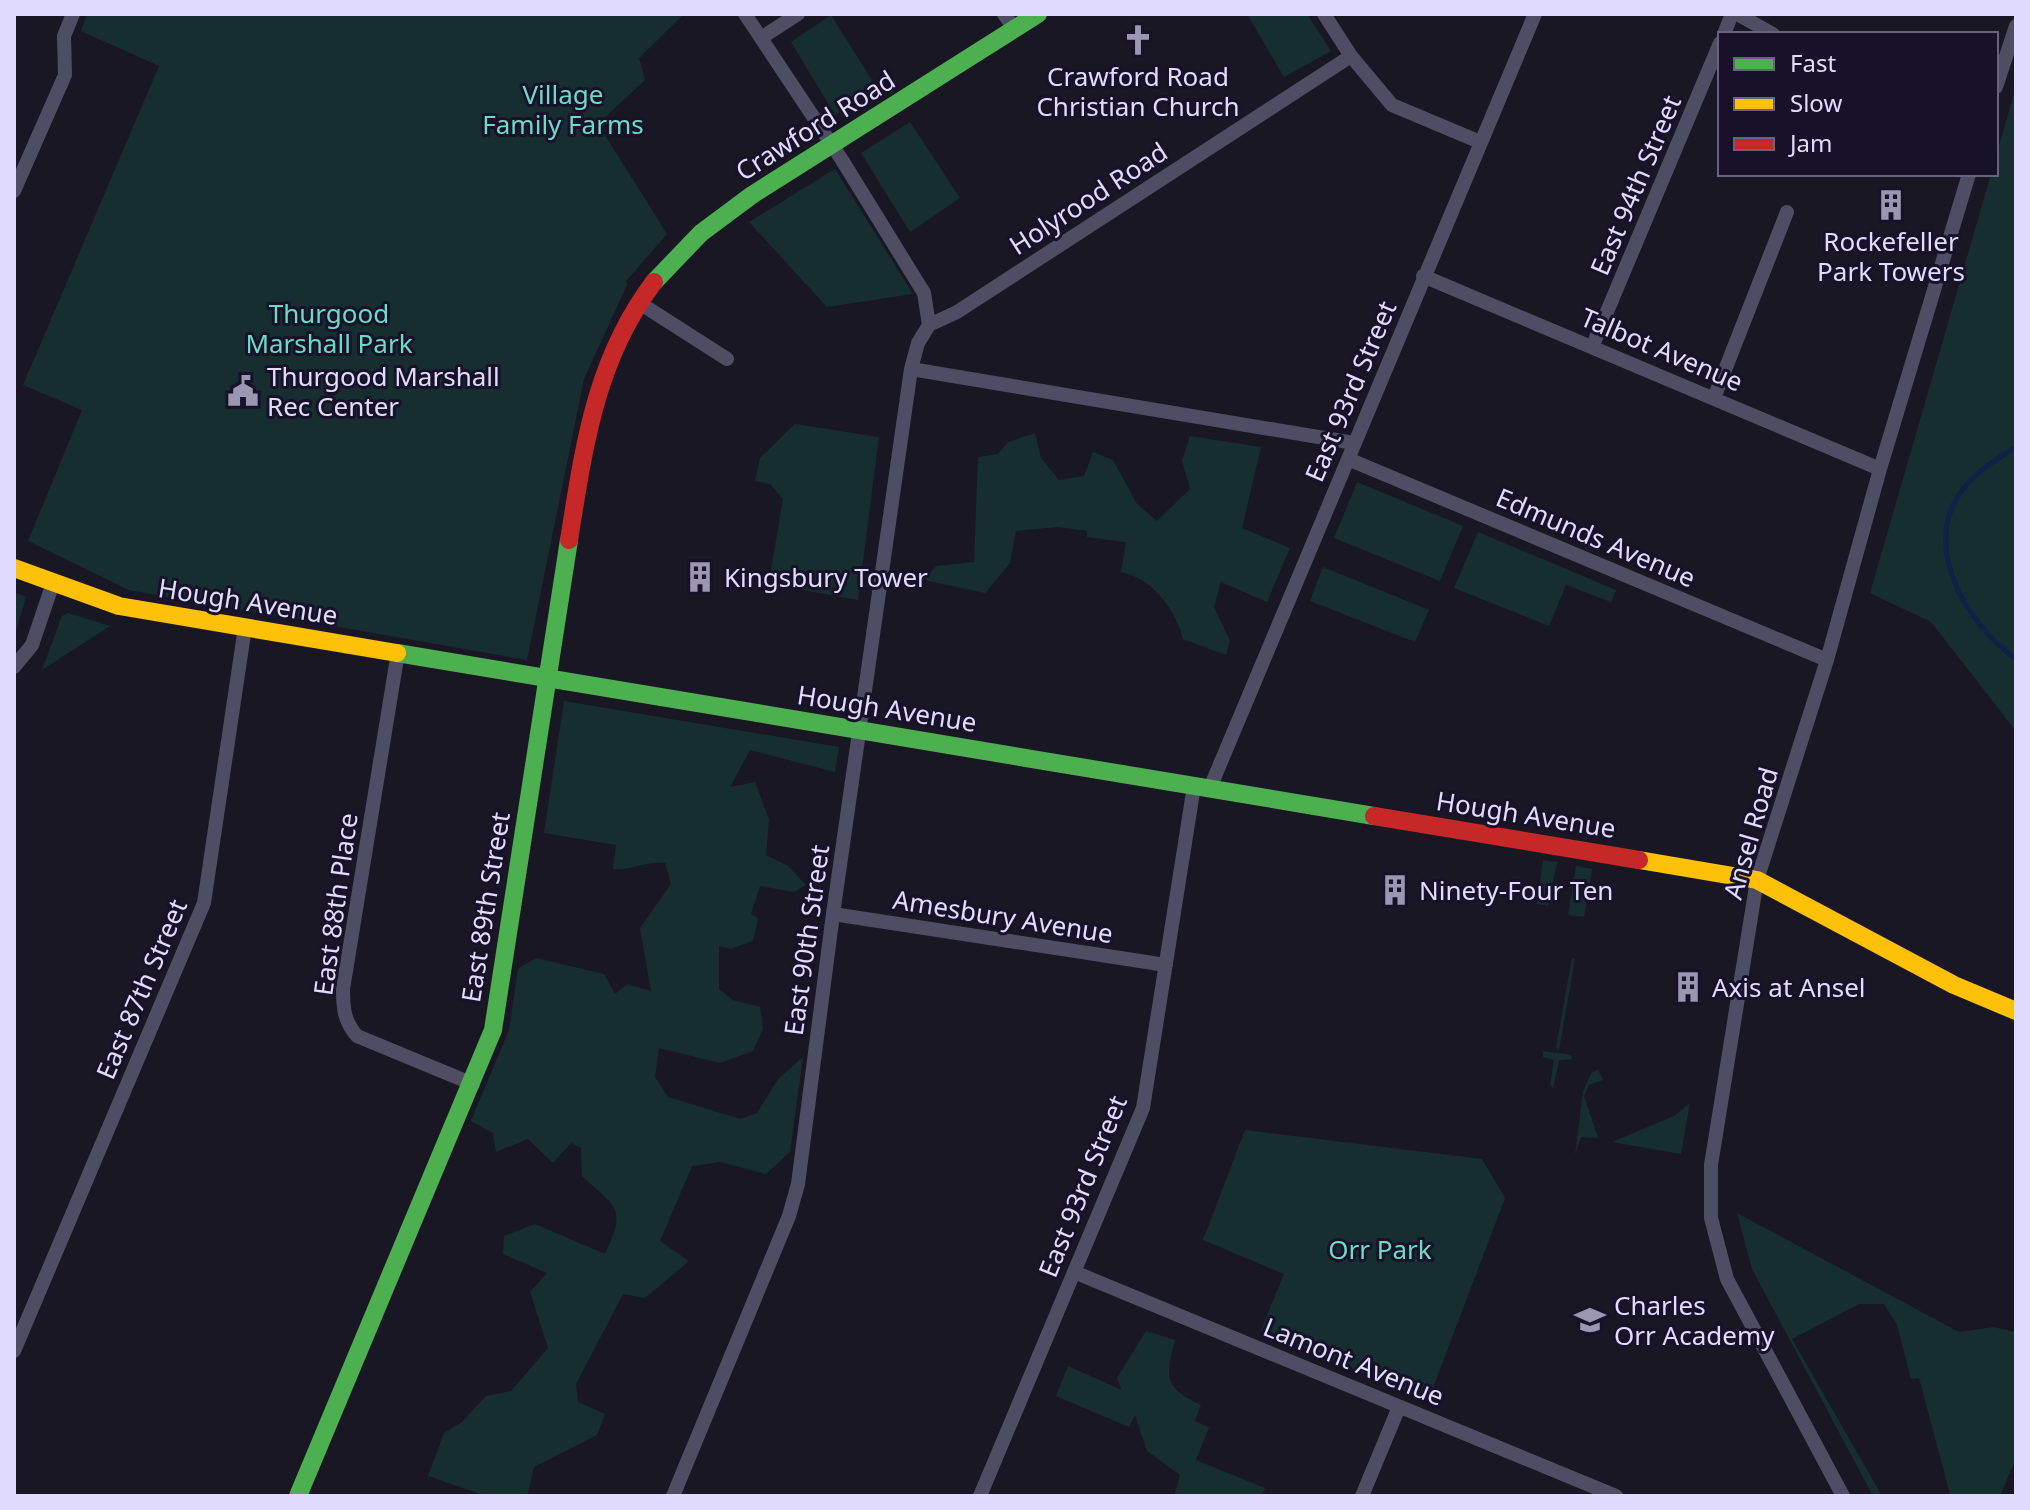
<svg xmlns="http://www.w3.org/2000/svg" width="2030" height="1510" font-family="'Noto Sans',sans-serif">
<rect width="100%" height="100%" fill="#1a1724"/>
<path fill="#162e30" d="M 87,14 L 684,14 L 639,58 L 645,80 L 598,124 L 667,234 L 626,281 L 627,285 L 584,379 L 527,660 L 129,590 L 28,541 L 82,410 L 23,385 L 159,66 L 81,31 Z
M 1247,14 L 1307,14 L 1331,51 L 1284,77 Z
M 831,15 L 877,88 L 835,115 L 791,42 Z
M 2016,87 L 2016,731 L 1931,622 L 1870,593 L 1991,174 L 1996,174 L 1996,156 Z
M 910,122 L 960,198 L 910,232 L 861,153 Z
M 835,169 L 913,294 L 827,307 L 749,222 Z
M 795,424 L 879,437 L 858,600 L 775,585 L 770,576 L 783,499 L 770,484 L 755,481 L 760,458 Z
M 1035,433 L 1041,458 L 1059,480 L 1084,476 L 1093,452 L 1113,460 L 1137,504 L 1157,521 L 1190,489 L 1182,461 L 1190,436 L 1261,447 L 1242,528 L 1290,548 L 1267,602 L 1221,582 L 1214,607 L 1230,641 L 1226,655 L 1183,639 C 1176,611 1153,578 1121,572 L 1126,542 L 1087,537 L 1087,531 L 1058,527 L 1016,531 L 1010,563 L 985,593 L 924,580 L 936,566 L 974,562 L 978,457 L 998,454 L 1008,442 Z
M 1357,482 L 1463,526 L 1440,581 L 1334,538 Z
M 1478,532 L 1616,590 L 1611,602 L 1566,585 L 1549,626 L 1454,588 Z
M 1323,567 L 1429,610 L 1415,642 L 1310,601 Z
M 14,592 L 26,597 L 14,639 Z
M 68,613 L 110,626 L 42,670 L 62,616 Z
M 564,701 L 839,747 L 835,772 L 750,750 L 730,787 L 755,782 L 769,819 L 766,855 L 788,866 L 806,885 L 794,892 L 760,886 L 751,914 L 758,918 L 753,941 L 730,949 L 719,946 L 719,989 L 733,1000 L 760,1007 L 763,1029 L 753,1051 L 720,1063 L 659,1048 L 655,1077 L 668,1097 L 740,1119 L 757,1113 L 778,1079 L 803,1057 L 790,1152 L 766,1174 L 720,1162 L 692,1166 L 660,1241 L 689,1261 L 645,1298 L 623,1294 L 576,1384 L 578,1402 L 605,1414 L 597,1435 L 534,1467 L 527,1496 L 486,1496 L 428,1476 L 444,1433 L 462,1422 L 486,1396 L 511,1391 L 548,1348 L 530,1292 L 547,1273 L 503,1254 L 504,1236 L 535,1224 L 605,1254 C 627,1207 617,1209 582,1176 L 581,1148 L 571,1143 L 553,1163 L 528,1139 L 496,1152 L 493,1133 L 471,1121 L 509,1030 L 518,969 L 536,958 L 604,974 L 615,994 L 627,984 L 651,991 L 640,928 L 671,884 L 665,863 C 645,861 631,871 613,869 L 616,845 L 544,833 Z
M 1543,860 L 1557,862 L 1548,906 L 1537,904 Z
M 1576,866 L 1592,869 L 1584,917 L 1568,915 Z
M 1572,957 L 1575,959 L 1559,1050 L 1556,1048 Z
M 1543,1051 L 1571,1055 L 1572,1059 L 1559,1060 L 1553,1088 L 1550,1085 L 1554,1060 L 1543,1057 Z
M 1598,1070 L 1603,1080 L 1589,1085 L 1584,1096 L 1598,1138 L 1581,1137 L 1575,1155 L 1583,1091 L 1592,1072 Z
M 1690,1103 L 1681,1154 L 1612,1142 L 1674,1116 Z
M 1245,1130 L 1482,1159 L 1505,1198 L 1428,1401 L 1261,1330 L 1284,1274 L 1203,1240 Z
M 1737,1213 L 1959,1332 L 1993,1327 L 2016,1332 L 2016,1458 L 2000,1496 L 1950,1494 L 1919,1378 L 1911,1379 L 1897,1325 L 1884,1304 L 1859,1304 L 1792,1339 L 1882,1496 L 1873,1496 L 1752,1269 Z
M 1146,1331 L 1175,1340 C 1165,1378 1164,1387 1201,1405 L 1195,1421 L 1209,1427 L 1196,1460 L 1265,1488 L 1261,1496 L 1174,1496 L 1180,1475 L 1147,1451 L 1135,1415 L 1129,1427 L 1056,1396 L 1068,1366 L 1122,1390 L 1117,1378 Z"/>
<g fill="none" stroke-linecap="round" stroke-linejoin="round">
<path stroke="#102047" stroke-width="5" d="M 2016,447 C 1997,459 1977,471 1963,489 C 1919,546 1967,624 2016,659"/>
<path stroke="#4f4d63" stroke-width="14" d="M 1004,14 L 1015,30
M 1324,14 L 1351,56 L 1392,105 L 1480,142
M 1737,14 L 1773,34
M 1724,34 L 1732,14
M 761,38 L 798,14
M 1996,87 L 2016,26
M 14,191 L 65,75 L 64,36 L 73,14
M 1423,276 L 1880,469
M 638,302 L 727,359
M 929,325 L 957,312 L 1351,56
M 1593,345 L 1720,43
M 911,369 L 1354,443
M 1714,398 L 1787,212
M 1348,459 L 1827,660
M 398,652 L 343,989 C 343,1008 344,1021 357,1036 L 473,1084
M 14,667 L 32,645 L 53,583
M 1210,788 L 1535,14
M 833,914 L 1166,965
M 1074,1272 L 1616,1496
M 14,1351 L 204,903 L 245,627
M 673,1496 L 789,1216 L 798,1184 L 833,914 L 911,369 L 918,343 L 929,325 L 924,293 L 842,160 L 745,14
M 980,1496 L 1143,1108 L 1194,786
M 1362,1496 L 1399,1407
M 1843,1496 L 1727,1279 L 1711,1218 L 1711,1165 L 1757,880 L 1827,660 L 1880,469 L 1969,174"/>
<path stroke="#4caf50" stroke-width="18" d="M 654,282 L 701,233 L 752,195 L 1038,14
M 397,653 L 1374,816
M 298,1496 L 493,1030 L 569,540"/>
<path stroke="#ffc107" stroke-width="18" d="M 14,568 L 119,606 L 397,653
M 1639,860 L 1757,880 L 1954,985 L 2016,1011"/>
<path stroke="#c62828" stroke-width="18" d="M 569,540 C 584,447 595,360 654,282
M 1374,816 L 1639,860"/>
</g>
<defs>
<symbol id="church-bare" viewBox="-9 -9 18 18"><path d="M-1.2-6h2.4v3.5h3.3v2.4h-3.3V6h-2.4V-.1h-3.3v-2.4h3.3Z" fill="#9b96b1" stroke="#171229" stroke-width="2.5" paint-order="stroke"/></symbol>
<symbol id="building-bare" viewBox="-9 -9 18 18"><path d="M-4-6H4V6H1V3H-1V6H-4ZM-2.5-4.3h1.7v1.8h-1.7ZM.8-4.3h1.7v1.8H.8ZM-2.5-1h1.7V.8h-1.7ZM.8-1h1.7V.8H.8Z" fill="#9b96b1" stroke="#171229" stroke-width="2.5" paint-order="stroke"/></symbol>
<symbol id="civic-bare" viewBox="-9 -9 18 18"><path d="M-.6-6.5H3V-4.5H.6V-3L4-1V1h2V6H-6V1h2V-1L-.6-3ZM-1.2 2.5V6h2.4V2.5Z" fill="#9b96b1" stroke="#171229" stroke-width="2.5" paint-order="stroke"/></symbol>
<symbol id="school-bare" viewBox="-9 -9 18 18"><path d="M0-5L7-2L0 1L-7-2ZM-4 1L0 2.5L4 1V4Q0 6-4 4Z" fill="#9b96b1" stroke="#171229" stroke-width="2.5" paint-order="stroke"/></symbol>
</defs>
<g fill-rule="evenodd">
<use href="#church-bare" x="1116" y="18" width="44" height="44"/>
<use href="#building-bare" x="1869" y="183" width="44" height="44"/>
<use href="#civic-bare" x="221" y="369" width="44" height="44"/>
<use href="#building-bare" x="678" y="555" width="44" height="44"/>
<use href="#building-bare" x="1373" y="868" width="44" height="44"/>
<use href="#building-bare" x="1666" y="965" width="44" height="44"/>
<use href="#school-bare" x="1568" y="1298" width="44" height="44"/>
</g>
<g text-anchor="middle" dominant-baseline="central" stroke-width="6" stroke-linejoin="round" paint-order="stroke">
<g font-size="26" fill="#e1dbfd" stroke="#171229" text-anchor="start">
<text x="1138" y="76" text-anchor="middle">Crawford Road<tspan x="1138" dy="30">Christian Church</tspan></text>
<text x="1891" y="241" text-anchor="middle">Rockefeller<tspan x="1891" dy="30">Park Towers</tspan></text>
<text x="267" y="376">Thurgood Marshall<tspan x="267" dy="30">Rec Center</tspan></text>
<text x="724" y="577">Kingsbury Tower</text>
<text x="1419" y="890">Ninety-Four Ten</text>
<text x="1712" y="987">Axis at Ansel</text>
<text x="1614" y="1305">Charles<tspan x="1614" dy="30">Orr Academy</tspan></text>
</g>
<g font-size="26" fill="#69dcc6" stroke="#171229">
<text x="563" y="94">Village<tspan x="563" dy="30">Family Farms</tspan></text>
<text x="329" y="313">Thurgood<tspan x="329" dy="30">Marshall Park</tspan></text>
<text x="1380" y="1249">Orr Park</text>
</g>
<g font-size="26" fill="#e1dbfd" stroke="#171229">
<text transform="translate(815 125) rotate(-32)">Crawford Road</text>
<text transform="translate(1635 185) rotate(-67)">East 94th Street</text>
<text transform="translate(1088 198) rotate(-33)">Holyrood Road</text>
<text transform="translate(1662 349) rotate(23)">Talbot Avenue</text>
<text transform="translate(1350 391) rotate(-67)">East 93rd Street</text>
<text transform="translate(1596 537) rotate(23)">Edmunds Avenue</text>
<text transform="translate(248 601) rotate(9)">Hough Avenue</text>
<text transform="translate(887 708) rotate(9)">Hough Avenue</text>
<text transform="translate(1526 814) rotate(9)">Hough Avenue</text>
<text transform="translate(1750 833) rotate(-74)">Ansel Road</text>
<text transform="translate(335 904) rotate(-82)">East 88th Place</text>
<text transform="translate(485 907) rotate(-81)">East 89th Street</text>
<text transform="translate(1003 916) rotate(9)">Amesbury Avenue</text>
<text transform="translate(806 940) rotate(-82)">East 90th Street</text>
<text transform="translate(141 989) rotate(-67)">East 87th Street</text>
<text transform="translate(1082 1186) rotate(-68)">East 93rd Street</text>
<text transform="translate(1354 1361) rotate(22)">Lamont Avenue</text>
</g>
</g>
<rect width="2030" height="1510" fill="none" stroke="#e1dbfd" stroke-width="32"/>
<rect x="1718" y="32" width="280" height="144" fill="#171229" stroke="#68627e" stroke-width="2"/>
<rect x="1734" y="58" width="40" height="12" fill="#4caf50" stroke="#68627e" stroke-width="2"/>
<text x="1790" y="72" font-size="24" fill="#e1dbfd">Fast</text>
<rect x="1734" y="98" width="40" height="12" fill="#ffc107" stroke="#68627e" stroke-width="2"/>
<text x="1790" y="112" font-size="24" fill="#e1dbfd">Slow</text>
<rect x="1734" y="138" width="40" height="12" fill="#c62828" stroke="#68627e" stroke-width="2"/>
<text x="1790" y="152" font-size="24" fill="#e1dbfd">Jam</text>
</svg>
